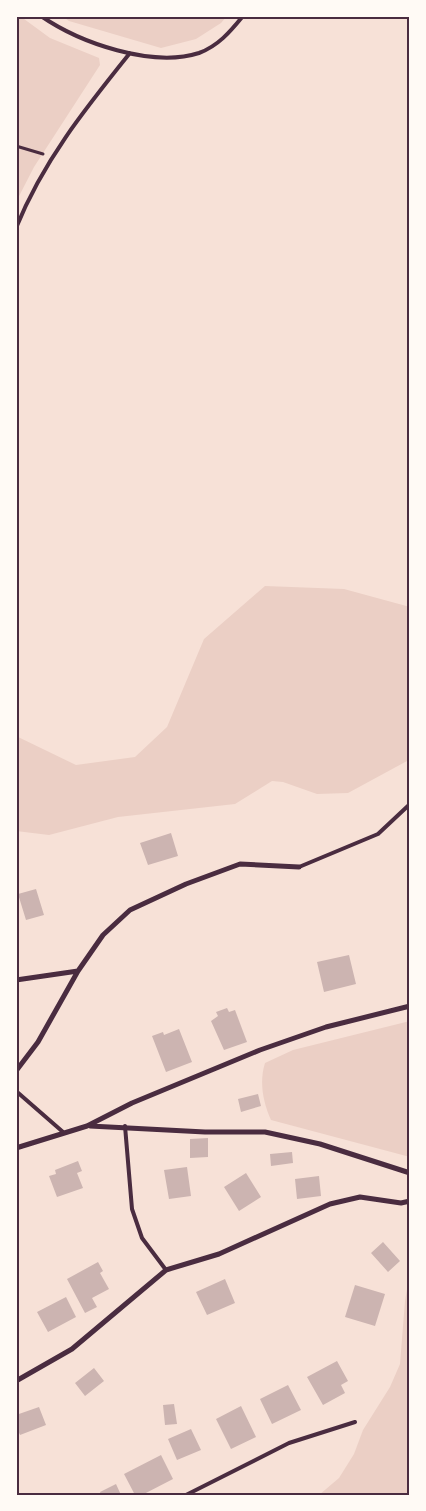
<svg xmlns="http://www.w3.org/2000/svg" width="426" height="1511" font-family="'Golos Text',sans-serif">
<rect width="100%" height="100%" fill="#f7e1d7"/>
<path fill="#ebcfc5" d="M 16,16 L 20,16 L 50,38 L 99,58 L 100,65 L 34,167 L 16,202 Z
M 62,16 L 227,16 L 221,23 L 196,39 L 161,48 L 69,21 Z
M 265,586 L 344,589 L 410,607 L 410,758 L 407,761 L 348,793 L 317,794 L 283,782 L 272,781 L 235,804 L 118,817 L 49,835 L 16,831 L 16,736 L 76,765 L 135,757 L 167,727 L 204,639 Z
M 410,1021 L 410,1157 L 271,1120 C 263,1102 259,1082 265,1063 L 293,1050 Z
M 410,1272 L 410,1495 L 319,1495 L 339,1478 L 354,1454 L 363,1430 L 390,1387 L 400,1364 L 405,1301 Z"/>
<path fill="#ccb4b1" d="M 171,833 L 178,856 L 148,865 L 140,843 Z
M 36,889 L 44,915 L 26,920 L 18,894 Z
M 349,955 L 356,984 L 324,992 L 317,962 Z
M 227,1008 L 229,1012 L 235,1010 L 247,1042 L 224,1050 L 211,1021 L 218,1016 L 216,1012 Z
M 179,1029 L 192,1062 L 166,1072 L 152,1036 L 163,1032 L 164,1035 Z
M 258,1094 L 261,1106 L 241,1112 L 238,1099 Z
M 208,1138 L 208,1157 L 190,1158 L 190,1139 Z
M 292,1152 L 293,1163 L 271,1166 L 270,1154 Z
M 78,1161 L 82,1171 L 77,1173 L 83,1188 L 57,1197 L 49,1176 L 56,1174 L 55,1170 Z
M 187,1167 L 191,1196 L 169,1199 L 164,1170 Z
M 246,1173 L 261,1197 L 239,1211 L 224,1187 Z
M 319,1176 L 321,1196 L 297,1199 L 295,1179 Z
M 383,1242 L 400,1261 L 388,1272 L 371,1253 Z
M 98,1262 L 103,1271 L 100,1273 L 109,1289 L 92,1298 L 97,1307 L 85,1313 L 67,1279 Z
M 225,1279 L 235,1303 L 207,1315 L 196,1292 Z
M 355,1285 L 385,1294 L 375,1326 L 345,1317 Z
M 66,1297 L 76,1317 L 48,1332 L 37,1312 Z
M 337,1361 L 348,1381 L 341,1385 L 345,1393 L 323,1405 L 307,1377 Z
M 94,1368 L 104,1381 L 85,1396 L 75,1383 Z
M 288,1385 L 301,1410 L 272,1424 L 260,1399 Z
M 174,1404 L 177,1424 L 165,1425 L 163,1405 Z
M 241,1406 L 256,1437 L 231,1449 L 216,1419 Z
M 39,1407 L 46,1425 L 20,1435 L 16,1426 L 16,1415 Z
M 191,1429 L 201,1450 L 177,1460 L 168,1439 Z
M 161,1455 L 173,1479 L 142,1495 L 135,1495 L 124,1474 Z
M 116,1484 L 121,1495 L 101,1495 L 100,1492 Z"/>
<g fill="none" stroke-linecap="round" stroke-linejoin="round">
<path stroke="#4a2c40" stroke-width="3" d="M 16,146 L 43,154"/>
<path stroke="#4a2c40" stroke-width="4" d="M 41,16 C 80,43 152,68 199,53 C 218,46 230,32 243,16
M 16,228 C 43,161 85,109 130,53
M 299,867 L 378,834 L 410,804
M 16,1091 L 63,1132
M 125,1126 L 132,1209 L 142,1238 L 166,1270
M 186,1495 L 289,1443 L 355,1422"/>
<path stroke="#4a2c40" stroke-width="5" d="M 16,980 L 78,971 L 103,935 L 130,910 L 186,884 L 240,864 L 299,867
M 16,1071 L 38,1042 L 78,971
M 90,1126 L 205,1132 L 265,1132 L 320,1144 L 410,1173
M 16,1148 L 87,1126 L 132,1103 L 260,1050 L 326,1027 L 410,1006
M 16,1381 L 72,1349 L 166,1270 L 219,1254 L 330,1204 L 360,1197 L 401,1203 L 410,1201"/>
</g>
<rect width="426" height="1511" fill="none" stroke="#fffaf5" stroke-width="35"/>
<rect x="18" y="18" width="390" height="1476" fill="none" stroke="#4a2c40" stroke-width="2"/>
</svg>
